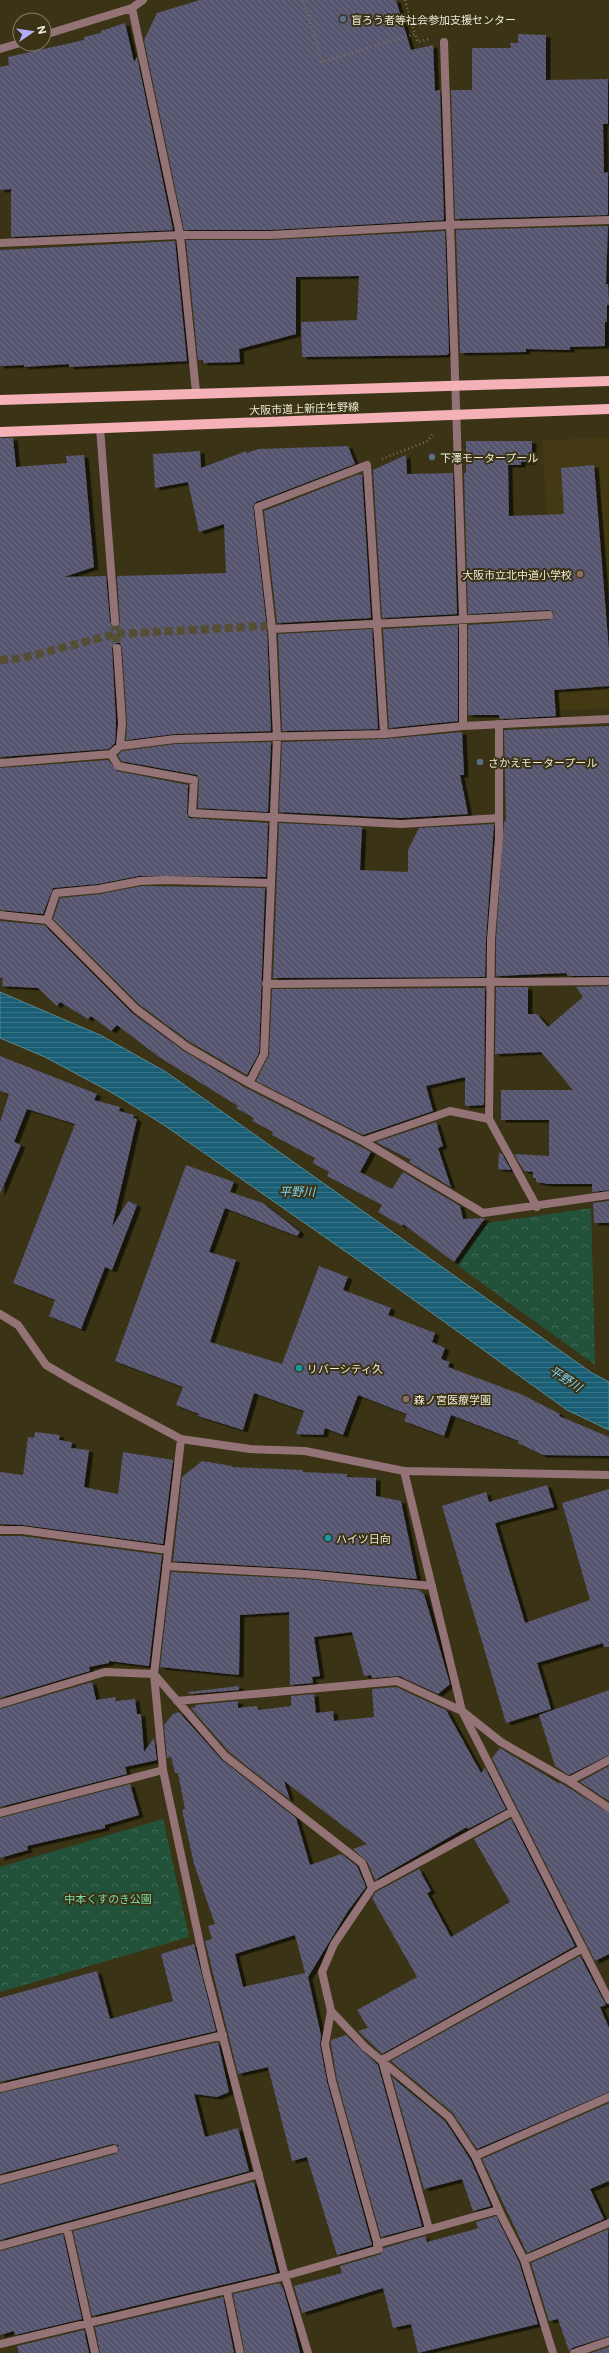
<svg xmlns="http://www.w3.org/2000/svg" width="609" height="2353" font-family="Commissioner,'Noto Sans JP',sans-serif">
<defs>
<pattern id="forest-crowns" width="20" height="18" patternUnits="userSpaceOnUse"><rect width="20" height="18" fill="#22533a"/><path d="M2 6a3 3 0 1 1 6 0M12 15a3 3 0 1 1 6 0" fill="none" stroke="#426c56"/></pattern>
<pattern id="water-rules" width="6" height="5" patternUnits="userSpaceOnUse"><rect width="6" height="5" fill="#195e75"/><path d="M0 2.5h6" fill="none" stroke="#3b7588"/></pattern>
<pattern id="building-back-hatch" width="6" height="6" patternUnits="userSpaceOnUse"><rect width="6" height="6" fill="#565470"/><path d="M-1 5l2 2M0 0l6 6M5-1l2 2" fill="none" stroke="#6f6d84"/></pattern>
<filter id="shadow"><feDropShadow dx="4.5" dy="2.5" stdDeviation="0" flood-color="#0009"/></filter>
</defs>
<rect width="100%" height="100%" fill="#3a3315"/>
<path fill="#433913" d="M 609,438 L 609,708 L 559,711 L 542,440 Z"/>
<path fill="url(#forest-crowns)" d="M 591,1208 L 595,1365 L 457,1265 L 488,1223 Z
M 163,1819 L 189,1937 L 0,1992 L 0,1867 Z"/>
<path fill="url(#water-rules)" stroke="#598892" d="M 0,992 L 100,1035 L 166,1072 L 592,1373 L 609,1382 L 609,1430 L 567,1410 L 375,1272 L 164,1125 L 116,1095 L 45,1057 L 0,1038 Z"/>
<path fill="url(#building-back-hatch)" fill-rule="evenodd" filter="url(#shadow)" d="M 200,0 L 396,0 L 411,50 L 433,45 L 435,91 L 440,90 L 444,220 L 270,230 L 184,230 L 144,40 L 157,13 Z
M 125,23 L 134,62 L 137,57 L 173,230 L 11,237 L 11,189 L 0,190 L 0,67 L 9,65 L 8,57 L 84,40 L 84,37 L 101,33 L 101,31 Z
M 518,34 L 546,35 L 546,80 L 608,79 L 608,124 L 603,124 L 604,173 L 608,172 L 608,215 L 455,219 L 451,90 L 472,90 L 472,48 L 511,48 L 510,43 L 518,43 Z
M 608,226 L 606,284 L 608,284 L 609,305 L 607,305 L 607,322 L 605,322 L 605,346 L 570,347 L 570,350 L 526,349 L 526,352 L 460,353 L 456,230 Z
M 445,231 L 449,353 L 447,355 L 302,357 L 301,322 L 357,320 L 359,276 L 296,277 L 296,334 L 239,349 L 240,362 L 203,363 L 203,360 L 198,360 L 186,240 L 270,240 Z
M 175,241 L 187,361 L 69,367 L 69,364 L 24,367 L 24,365 L 0,366 L 0,250 Z
M 0,438 L 13,438 L 16,467 L 67,463 L 66,456 L 84,455 L 94,567 L 64,577 L 106,576 L 110,622 L 115,627 L 118,626 L 120,622 L 117,576 L 226,573 L 224,524 L 199,532 L 188,482 L 155,488 L 153,454 L 200,451 L 201,468 L 246,451 L 247,453 L 258,449 L 348,446 L 355,464 L 256,502 L 253,506 L 267,629 L 271,731 L 175,734 L 126,740 L 127,723 L 122,648 L 120,643 L 116,643 L 112,648 L 116,723 L 115,743 L 109,749 L 0,757 Z
M 466,441 L 532,441 L 532,462 L 521,462 L 521,465 L 508,465 L 509,516 L 564,514 L 561,468 L 594,465 L 609,651 L 609,686 L 554,690 L 556,716 L 500,719 L 499,715 L 468,715 L 468,625 L 549,620 L 554,615 L 553,612 L 549,610 L 468,614 L 464,473 L 466,473 Z
M 406,455 L 407,474 L 453,473 L 457,614 L 382,618 L 373,470 Z
M 359,474 L 362,475 L 371,618 L 277,623 L 264,511 Z
M 458,625 L 458,721 L 389,728 L 383,629 Z
M 372,629 L 378,729 L 282,731 L 278,634 Z
M 609,726 L 609,976 L 568,976 L 566,973 L 496,976 L 496,939 L 504,822 L 506,821 L 504,730 Z
M 462,732 L 464,775 L 460,775 L 468,814 L 401,818 L 279,812 L 282,742 L 384,739 Z
M 271,742 L 268,812 L 198,808 L 199,780 L 197,775 L 121,761 L 118,755 L 122,751 L 175,744 Z
M 108,760 L 117,771 L 188,785 L 187,813 L 189,818 L 268,823 L 266,877 L 139,876 L 98,884 L 53,888 L 43,914 L 0,910 L 0,768 Z
M 279,823 L 362,827 L 360,870 L 408,872 L 408,850 L 419,828 L 494,824 L 486,939 L 485,977 L 273,978 Z
M 141,886 L 265,888 L 259,1053 L 247,1075 L 190,1042 L 140,1005 L 53,919 L 60,898 L 100,894 Z
M 0,921 L 44,925 L 132,1013 L 184,1051 L 246,1088 L 371,1152 L 360,1172 L 392,1189 L 403,1172 L 460,1206 L 463,1219 L 485,1218 L 454,1262 L 403,1224 L 402,1226 L 378,1212 L 382,1205 L 327,1176 L 329,1172 L 313,1163 L 315,1158 L 272,1135 L 273,1132 L 252,1121 L 254,1118 L 236,1108 L 238,1106 L 159,1057 L 117,1025 L 111,1031 L 91,1016 L 88,1019 L 60,1002 L 57,1006 L 38,988 L 2,986 L 3,978 L 0,978 Z
M 609,986 L 609,1190 L 592,1192 L 592,1184 L 549,1184 L 536,1182 L 536,1178 L 533,1178 L 533,1172 L 524,1171 L 514,1154 L 549,1156 L 549,1120 L 501,1120 L 501,1090 L 573,1090 L 541,1052 L 495,1054 L 496,987 L 528,987 L 528,1014 L 537,1014 L 548,1027 L 583,997 L 576,987 Z
M 485,988 L 484,1105 L 465,1106 L 465,1077 L 426,1086 L 433,1111 L 363,1135 L 256,1081 L 269,1055 L 272,989 Z
M 0,1056 L 97,1094 L 94,1100 L 120,1107 L 119,1111 L 134,1115 L 133,1118 L 137,1119 L 112,1227 L 128,1201 L 137,1205 L 112,1270 L 105,1267 L 81,1329 L 49,1316 L 55,1300 L 13,1283 L 75,1124 L 27,1109 L 14,1142 L 21,1145 L 0,1194 L 0,1122 L 9,1094 L 0,1091 Z
M 436,1122 L 443,1146 L 438,1148 L 451,1187 L 409,1162 L 411,1160 L 376,1142 Z
M 499,1153 L 502,1154 L 511,1170 L 498,1169 Z
M 186,1165 L 234,1182 L 230,1192 L 263,1203 L 300,1232 L 297,1236 L 225,1208 L 209,1252 L 236,1260 L 210,1342 L 282,1364 L 319,1266 L 348,1277 L 343,1290 L 391,1308 L 388,1315 L 435,1333 L 432,1342 L 445,1348 L 441,1359 L 450,1362 L 448,1367 L 523,1395 L 560,1414 L 559,1416 L 609,1437 L 609,1456 L 543,1455 L 518,1443 L 519,1441 L 451,1415 L 444,1436 L 404,1421 L 407,1414 L 358,1395 L 343,1435 L 325,1428 L 323,1435 L 296,1434 L 304,1411 L 254,1393 L 243,1430 L 198,1416 L 199,1414 L 176,1405 L 183,1387 L 115,1361 Z
M 609,1201 L 609,1223 L 594,1223 L 593,1203 Z
M 35,1432 L 60,1435 L 59,1440 L 72,1442 L 71,1448 L 89,1450 L 84,1487 L 118,1494 L 123,1452 L 173,1460 L 163,1544 L 23,1525 L 0,1524 L 0,1472 L 23,1475 L 28,1437 L 34,1438 Z
M 202,1461 L 232,1466 L 231,1467 L 303,1470 L 303,1472 L 347,1474 L 347,1477 L 376,1478 L 376,1496 L 401,1501 L 417,1579 L 307,1569 L 173,1561 L 182,1477 Z
M 547,1485 L 554,1507 L 495,1523 L 525,1623 L 590,1600 L 562,1503 L 609,1489 L 609,1647 L 604,1647 L 603,1643 L 537,1663 L 551,1709 L 506,1723 L 442,1506 L 486,1492 L 489,1502 Z
M 0,1536 L 22,1536 L 162,1555 L 149,1666 L 109,1661 L 109,1663 L 89,1667 L 90,1671 L 0,1698 Z
M 171,1572 L 306,1579 L 419,1590 L 424,1594 L 450,1684 L 438,1694 L 399,1676 L 372,1678 L 371,1675 L 364,1676 L 352,1632 L 314,1637 L 320,1676 L 312,1677 L 313,1683 L 290,1685 L 289,1612 L 240,1615 L 239,1675 L 160,1667 Z
M 92,1682 L 96,1700 L 115,1697 L 116,1701 L 135,1699 L 137,1714 L 141,1714 L 144,1752 L 154,1738 L 157,1760 L 125,1767 L 127,1774 L 0,1807 L 0,1709 Z
M 239,1686 L 239,1690 L 189,1694 L 188,1692 Z
M 396,1687 L 446,1710 L 481,1773 L 485,1768 L 506,1809 L 468,1829 L 467,1827 L 375,1880 L 367,1861 L 353,1849 L 367,1844 L 284,1781 L 290,1800 L 229,1752 L 191,1708 L 196,1707 L 195,1705 L 238,1701 L 238,1708 L 257,1706 L 258,1710 L 291,1706 L 291,1696 L 314,1694 L 316,1713 L 333,1711 L 334,1721 L 374,1717 L 372,1689 Z
M 609,1690 L 609,1755 L 569,1775 L 555,1766 L 539,1715 Z
M 179,1712 L 222,1760 L 296,1818 L 310,1865 L 341,1854 L 357,1866 L 366,1887 L 348,1911 L 308,1977 L 321,2035 L 320,2045 L 327,2082 L 372,2245 L 337,2255 L 307,2157 L 292,2161 L 268,2067 L 238,2074 L 205,1941 L 212,1939 L 208,1926 L 215,1924 L 194,1864 L 182,1810 L 185,1809 L 178,1773 L 175,1773 L 171,1757 L 167,1758 L 164,1725 L 173,1714 ZM 295,1935 L 305,1973 L 243,1987 L 235,1954 Z
M 500,1748 L 560,1784 L 559,1782 L 566,1786 L 609,1813 L 609,1954 L 595,1961 L 492,1758 Z
M 609,1766 L 609,1801 L 580,1782 Z
M 130,1784 L 139,1815 L 105,1825 L 105,1828 L 27,1846 L 28,1850 L 0,1858 L 0,1818 Z
M 511,1819 L 575,1946 L 382,2054 L 358,2031 L 368,2028 L 357,2010 L 417,1977 L 372,1898 L 376,1892 L 419,1869 L 431,1891 L 427,1893 L 451,1937 L 510,1902 L 474,1839 Z
M 194,1944 L 216,2031 L 0,2082 L 0,1998 L 97,1971 L 110,2019 L 173,2001 L 161,1954 Z
M 580,1956 L 606,2005 L 600,2007 L 609,2028 L 609,2092 L 477,2149 L 453,2113 L 391,2061 Z
M 346,2035 L 378,2065 L 422,2226 L 381,2237 L 337,2080 L 331,2044 L 331,2040 Z
M 218,2042 L 229,2092 L 217,2097 L 194,2094 L 205,2137 L 238,2128 L 249,2171 L 0,2240 L 0,2185 L 115,2154 L 119,2150 L 118,2145 L 113,2144 L 0,2174 L 0,2093 Z
M 392,2077 L 445,2121 L 470,2159 L 491,2206 L 473,2211 L 462,2179 L 424,2189 Z
M 609,2103 L 609,2181 L 590,2189 L 604,2219 L 527,2253 L 482,2159 Z
M 252,2182 L 254,2183 L 277,2272 L 92,2316 L 73,2231 Z
M 496,2216 L 519,2262 L 538,2324 L 418,2353 L 411,2324 L 393,2328 L 383,2288 L 302,2313 L 294,2286 L 342,2273 L 340,2266 L 381,2254 L 384,2248 L 425,2236 L 427,2242 L 472,2230 L 478,2228 L 476,2222 Z
M 608,2229 L 609,2336 L 572,2348 L 569,2351 L 558,2319 L 549,2321 L 531,2263 Z
M 63,2234 L 82,2319 L 15,2335 L 14,2331 L 0,2335 L 0,2251 Z
M 279,2283 L 283,2288 L 291,2316 L 300,2353 L 245,2353 L 233,2294 Z
M 223,2297 L 234,2353 L 100,2353 L 95,2327 Z
M 84,2330 L 89,2353 L 19,2353 L 17,2346 Z
M 609,2347 L 609,2353 L 591,2353 Z"/>
<g fill="none" stroke-linecap="round" stroke-linejoin="round">
<path stroke="#554e32" stroke-width="8" stroke-dasharray="8 4" stroke-linecap="butt" d="M 115,622 L 117,648
M 0,660 L 22,658 L 116,634 L 264,626 L 272,629"/>
<path stroke="#767057" stroke-width="2.5" stroke-dasharray="1 3" stroke-linecap="butt" d="M 303,0 L 322,62 L 415,34 L 418,42 L 429,39
M 405,0 L 415,34
M 382,459 L 428,441 L 433,433"/>
<path stroke="#947376" stroke-width="8" d="M 489,1119 L 491,939 L 499,838 L 499,724"/>
<path stroke="#947376" stroke-width="8" d="M 132,8 L 180,235 L 196,392
M 44,35 L 132,8 L 143,0
M 444,42 L 463,618 L 463,726
M 0,49 L 20,43
M 0,243 L 180,235 L 270,235 L 449,225 L 609,220
M 100,428 L 115,622
M 272,629 L 549,615
M 117,648 L 122,723 L 120,746
M 111,754 L 118,766 L 194,780 L 192,813 L 401,824 L 499,818
M 0,763 L 111,754 L 120,746 L 175,739 L 384,734 L 463,726 L 609,719
M 0,915 L 47,920 L 136,1009 L 187,1047 L 249,1083 L 363,1141 L 483,1213 L 609,1195
M 47,920 L 56,893 L 99,889 L 140,881 L 165,880 L 271,883
M 266,984 L 609,981
M 249,1083 L 264,1054 L 277,738 L 272,629 L 258,507 L 367,465 L 384,734
M 363,1141 L 450,1111 L 489,1119 L 537,1207
M 0,1314 L 18,1325 L 46,1365 L 75,1382 L 181,1439 L 154,1674 L 163,1770 L 206,1972 L 285,2276 L 308,2353
M 404,1471 L 462,1711 L 609,2000
M 0,1530 L 22,1530 L 168,1550
M 166,1566 L 306,1574 L 432,1586
M 177,1701 L 397,1681 L 462,1711 L 501,1742 L 569,1781 L 609,1808
M 0,1704 L 105,1672 L 154,1674 L 225,1756 L 362,1863 L 372,1888 L 334,1944 L 322,1972 L 331,2011 L 325,2044 L 332,2081 L 379,2249 L 285,2276 L 0,2344
M 569,1781 L 609,1760
M 0,1813 L 163,1770
M 372,1888 L 513,1811
M 331,2011 L 365,2047 L 449,2117 L 475,2156 L 502,2217 L 524,2260 L 553,2353
M 0,2088 L 223,2035
M 475,2156 L 609,2097
M 0,2180 L 114,2149
M 67,2228 L 95,2353
M 429,2229 L 382,2060 L 583,1948
M 377,2244 L 498,2210
M 0,2246 L 259,2174
M 524,2260 L 609,2223
M 227,2291 L 240,2353
M 574,2353 L 609,2341"/>
<path stroke="#947376" stroke-width="8" d="M 181,1439 L 250,1449 L 305,1451 L 404,1471 L 609,1475"/>
<path stroke="#f5b1b8" stroke-width="10" d="M 0,400 C 203,392 406,389 609,381
M 0,432 L 609,409"/>
</g>
<g fill="#5c6f8a" stroke="#3a3315" stroke-width="1.5">
<circle cx="343" cy="19" r="4"/>
<circle cx="432" cy="457" r="4"/>
<circle cx="480" cy="762" r="4"/>
</g>
<g fill="#8d6e63" stroke="#3a3315" stroke-width="1.5">
<circle cx="580" cy="574" r="4"/>
<circle cx="406" cy="1399" r="4"/>
</g>
<g fill="#0f9aa8" stroke="#3a3315" stroke-width="1.5">
<circle cx="299" cy="1368" r="4"/>
<circle cx="328" cy="1538" r="4"/>
</g>
<g text-anchor="middle" dominant-baseline="central" stroke-width="4" stroke-linejoin="round" paint-order="stroke">
<g font-size="11" fill="#ede9d7" stroke="#3a3315" text-anchor="start">
<text x="351" y="19">盲ろう者等社会参加支援センター</text>
<text x="440" y="457">下澤モータープール</text>
<text x="572" y="574" text-anchor="end">大阪市立北中道小学校</text>
<text x="488" y="762">さかえモータープール</text>
<text x="307" y="1368">リバーシティ久</text>
<text x="414" y="1399">森ノ宮医療学園</text>
<text x="336" y="1538">ハイツ日向</text>
</g>
<g font-size="11" fill="#ede9d7" stroke="#3a3315">
<text transform="translate(304 408) rotate(-2)">大阪市道上新庄生野線</text>
</g>
<g font-size="11" fill="#76dda7" stroke="#3a3315">
<text x="108" y="1898">中本くすのき公園</text>
</g>
<g font-size="12" font-style="italic" fill="#7dd8fb" stroke="#3a3315">
<text x="297" y="1191">平野川</text>
<text transform="translate(566 1378) rotate(33)">平野川</text>
</g>
</g>
<g transform="translate(32 32) rotate(77)"><circle r="19" fill="#3a3315" stroke="#827c63"/>
<path d="M0-3L7 15L0 10L-7 15Z" fill="#b3adf9"/>
<text y="-6" font-size="11" font-weight="bold" text-anchor="middle" fill="#ede9d7">N</text>
</g>
</svg>
